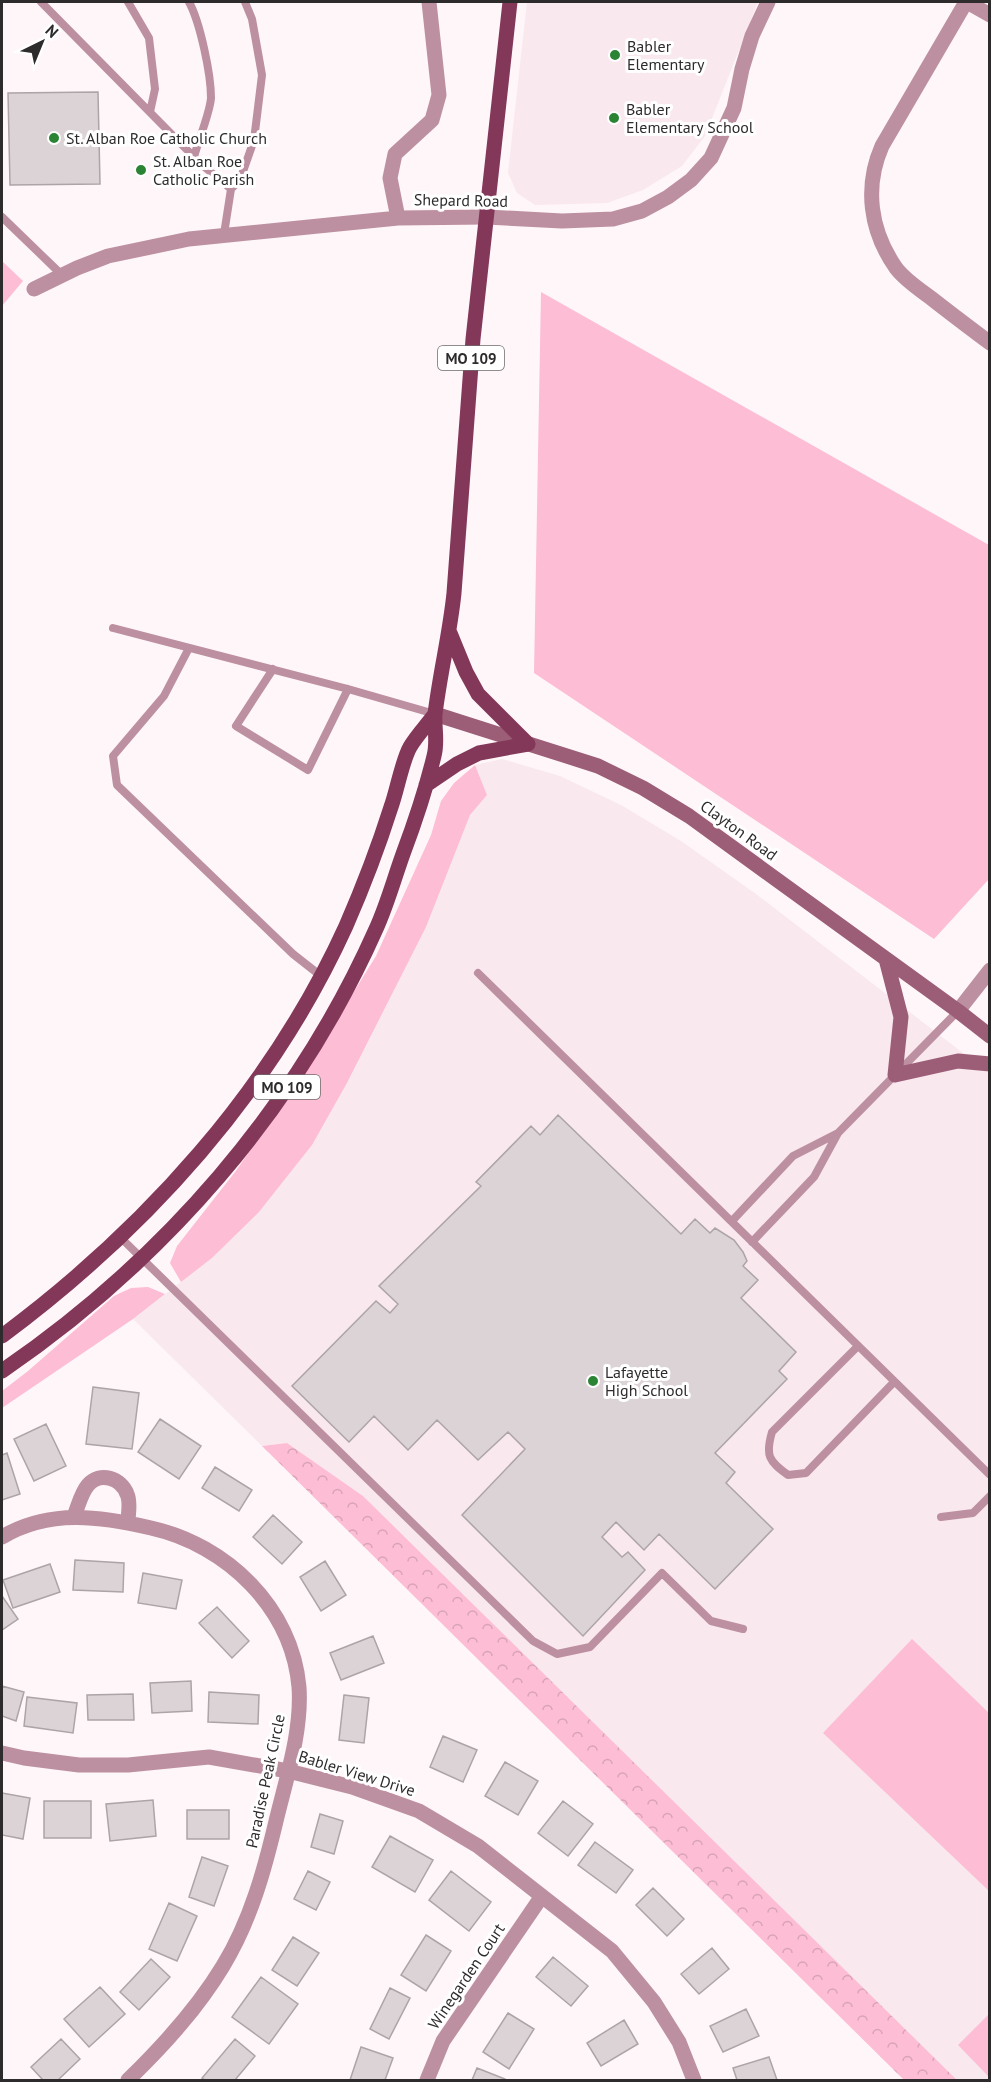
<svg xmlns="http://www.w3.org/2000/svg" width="991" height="2082" font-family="'PT Sans',sans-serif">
<defs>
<pattern id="forest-crowns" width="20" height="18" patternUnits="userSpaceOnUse" patternTransform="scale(1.5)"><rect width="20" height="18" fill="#fdbdd5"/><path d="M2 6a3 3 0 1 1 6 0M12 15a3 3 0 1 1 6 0" fill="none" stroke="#d9a3b7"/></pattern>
</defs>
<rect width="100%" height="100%" fill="#fff6f9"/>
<path fill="#f9e8ee" d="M 527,2 L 758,2 L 705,136 L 682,166 L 643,190 L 607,203 L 535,205 L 517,193 L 508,173 Z
M 502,759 L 560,776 L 621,805 L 681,841 L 756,894 L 989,1073 L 989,2080 L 957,2080 L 363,1496 L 287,1443 L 262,1446 L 133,1319 L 212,1258 L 259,1212 L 312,1145 L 347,1083 L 426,927 L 470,815 L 487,795 L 475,765 Z"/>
<path fill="#fdbdd5" d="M 2,261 L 23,281 L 2,306 Z
M 541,292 L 989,545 L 989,879 L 934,939 L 534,673 Z
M 475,765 L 487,795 L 470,815 L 426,927 L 347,1083 L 312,1145 L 259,1212 L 212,1258 L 181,1282 L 170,1263 L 177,1246 L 235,1172 L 293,1090 L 376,956 L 431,835 L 441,801 L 454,783 Z
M 148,1287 L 165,1294 L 133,1319 L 2,1408 L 2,1391 L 28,1371 L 114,1296 L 131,1288 Z
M 912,1639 L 989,1713 L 989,1891 L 823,1733 Z
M 989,2014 L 989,2077 L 958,2045 Z"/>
<path fill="url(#forest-crowns)" d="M 287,1443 L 363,1496 L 957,2080 L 904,2080 L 262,1446 Z"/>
<path fill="#dbd3d6" stroke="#aca4a7" stroke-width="1.5" d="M 98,92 L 100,184 L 10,185 L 8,93 Z
M 558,1115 L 681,1234 L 695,1219 L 710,1233 L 715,1228 L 734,1240 L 743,1252 L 747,1261 L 743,1266 L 758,1280 L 741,1298 L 796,1352 L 779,1371 L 787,1379 L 715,1453 L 735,1472 L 726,1483 L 773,1529 L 715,1589 L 659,1534 L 644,1550 L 616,1522 L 602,1537 L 622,1557 L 628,1552 L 645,1570 L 583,1636 L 462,1515 L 525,1449 L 508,1432 L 478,1460 L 437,1420 L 408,1450 L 374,1416 L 349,1442 L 292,1386 L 376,1301 L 390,1313 L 398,1304 L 379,1286 L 481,1186 L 476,1182 L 531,1126 L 540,1135 Z
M 93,1387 L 139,1393 L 132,1449 L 86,1444 Z
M 160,1419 L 201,1446 L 179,1479 L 138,1452 Z
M 46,1424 L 66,1466 L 34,1481 L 14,1439 Z
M 7,1453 L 20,1494 L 2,1500 L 2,1455 Z
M 215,1467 L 252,1490 L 239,1511 L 202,1488 Z
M 273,1515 L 302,1542 L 282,1564 L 253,1537 Z
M 75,1560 L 124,1563 L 123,1592 L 73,1590 Z
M 325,1561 L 346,1595 L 321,1611 L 300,1577 Z
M 50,1564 L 60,1592 L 13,1608 L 3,1580 Z
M 143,1573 L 182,1580 L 176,1609 L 138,1603 Z
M 2,1596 L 18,1619 L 2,1630 Z
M 217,1607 L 249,1641 L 232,1658 L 199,1623 Z
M 373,1636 L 384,1663 L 341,1680 L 330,1653 Z
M 191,1681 L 192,1711 L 152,1713 L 150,1683 Z
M 2,1686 L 24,1692 L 16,1721 L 2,1716 Z
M 209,1692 L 259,1695 L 258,1724 L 208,1722 Z
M 133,1694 L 134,1720 L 88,1720 L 87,1695 Z
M 344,1695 L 369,1698 L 364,1743 L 339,1740 Z
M 27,1697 L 77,1703 L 73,1733 L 24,1726 Z
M 443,1736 L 477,1750 L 463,1782 L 430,1767 Z
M 505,1762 L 538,1781 L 518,1815 L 485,1796 Z
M 2,1793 L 30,1798 L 23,1839 L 2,1835 Z
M 153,1800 L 156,1836 L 110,1841 L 106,1804 Z
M 44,1801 L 91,1801 L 91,1838 L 44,1838 Z
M 563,1801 L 593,1824 L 568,1856 L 538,1833 Z
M 187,1810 L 229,1810 L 229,1839 L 187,1839 Z
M 320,1814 L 343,1821 L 334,1854 L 311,1847 Z
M 390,1836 L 433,1860 L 415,1892 L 372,1867 Z
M 595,1842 L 633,1870 L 616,1893 L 578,1865 Z
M 202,1857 L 228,1866 L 214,1906 L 189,1897 Z
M 308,1871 L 330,1882 L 316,1910 L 294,1899 Z
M 451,1871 L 491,1902 L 469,1931 L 429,1900 Z
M 653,1888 L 684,1919 L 667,1936 L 636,1905 Z
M 169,1903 L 197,1916 L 177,1961 L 149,1949 Z
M 426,1935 L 451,1951 L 426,1991 L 401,1975 Z
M 293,1937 L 319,1953 L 297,1986 L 272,1970 Z
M 712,1948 L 729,1969 L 699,1994 L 681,1974 Z
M 553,1957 L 588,1986 L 571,2006 L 536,1977 Z
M 151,1959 L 170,1977 L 139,2010 L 120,1992 Z
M 261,1977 L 298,2004 L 269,2044 L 232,2017 Z
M 100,1987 L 125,2014 L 89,2047 L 64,2019 Z
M 390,1988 L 410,1998 L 389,2039 L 370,2029 Z
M 746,2009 L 759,2036 L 723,2052 L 710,2026 Z
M 508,2013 L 534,2029 L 509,2069 L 483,2052 Z
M 624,2020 L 638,2044 L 601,2066 L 587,2043 Z
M 61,2039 L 80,2059 L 58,2080 L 43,2080 L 31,2067 Z
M 235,2039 L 255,2056 L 235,2080 L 205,2080 L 202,2078 Z
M 361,2047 L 393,2058 L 385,2080 L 350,2080 Z
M 769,2057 L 777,2080 L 737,2080 L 733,2068 Z
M 477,2068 L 505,2079 L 505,2080 L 472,2080 Z"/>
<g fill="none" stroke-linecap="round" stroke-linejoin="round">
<path stroke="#bd90a1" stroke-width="8" d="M 41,2 L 201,164 L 231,189
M 128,2 L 149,38 L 155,89 L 150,112
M 189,2 C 200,22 211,74 211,98 C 210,113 198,141 194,157
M 2,217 L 62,275
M 224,234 L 231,189 L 240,180 L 254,140 L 262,75 L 252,19 L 245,2
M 113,628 L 348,689 L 435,714
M 189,648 L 164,696 L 113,756 L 117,785 L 293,954 L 321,976
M 273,669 L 236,726 L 308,770 L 348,689
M 478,973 L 990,1475
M 732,1221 L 793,1156 L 838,1133
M 121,1238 L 533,1641 L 557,1654 L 590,1647 L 662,1573 L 711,1621 L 743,1629
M 752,1242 L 814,1177 L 838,1133 L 958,1011
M 858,1346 L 772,1432 C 765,1456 769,1461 788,1475 L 806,1473 L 894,1382
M 941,1517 L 973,1513 L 990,1496"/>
<path stroke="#bd90a1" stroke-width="15" d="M 966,2 L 882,146 C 864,187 870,231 896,268 C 905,280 919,289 931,298 C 950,313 970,328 990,343
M 967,2 L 990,15
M 398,218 L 390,178 L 395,154 L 432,120 L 439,95 L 429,2
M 34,289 L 77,268 L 108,256 L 189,239 L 398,218 L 487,217
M 958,1011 L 990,970
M 74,1516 C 78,1507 81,1493 88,1485 C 100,1471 121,1478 127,1494 C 131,1502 128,1514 128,1522
M 2,1537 C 49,1509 100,1516 151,1528 C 227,1545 292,1608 299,1687 C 302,1730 287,1776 277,1817 C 265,1868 251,1920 223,1966 C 197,2009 164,2045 128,2080
M 2,1753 L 24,1758 L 79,1765 L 128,1765 L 209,1757 L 288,1771 L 352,1787 L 419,1811 L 478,1846 L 612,1951 L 654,2002 L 679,2042 L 694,2080
M 427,2080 L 443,2041 L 542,1896"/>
<path stroke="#bd90a1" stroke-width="15" d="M 487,217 L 562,221 L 613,219 L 642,211 L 668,197 L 691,180 L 711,158 L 734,108 L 742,69 L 752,36 L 768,2"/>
<path stroke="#9c5e77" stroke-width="15" d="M 435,714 L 598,766 L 643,788 L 689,816 L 958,1011 L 990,1036
M 886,959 L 901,1017 L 895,1075 L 958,1061 L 990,1064"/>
<path stroke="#833859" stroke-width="15" d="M 450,633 L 466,672 L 478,694 L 528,744
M 426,785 L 457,764 L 479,753 L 528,744
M 2,1336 C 146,1229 271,1091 346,926 C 363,887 378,848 391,807 C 397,791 402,761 410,747 C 417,735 427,725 435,714
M 2,1371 C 163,1261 296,1109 376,929 C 387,905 394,879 403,854 C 415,822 426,789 434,756 C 438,742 434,727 435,714 C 440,673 450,633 454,593 L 473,339 L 510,2"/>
</g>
<g fill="#2b8434" stroke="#fff" stroke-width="2">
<circle cx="615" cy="55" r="6"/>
<circle cx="614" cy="118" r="6"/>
<circle cx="54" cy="138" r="6"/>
<circle cx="141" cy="170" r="6"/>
<circle cx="593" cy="1381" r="6"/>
</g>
<g text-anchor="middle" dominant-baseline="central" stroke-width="6" stroke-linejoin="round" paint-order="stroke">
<g fill="#fff" stroke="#6d6b6b" stroke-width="1.5">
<rect x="438" y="346" width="66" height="24" rx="4.5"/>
<rect x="254" y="1075" width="66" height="24" rx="4.5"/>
</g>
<g font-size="15" font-weight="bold" fill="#2e2b2c">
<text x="471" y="358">MO 109</text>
<text x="287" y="1087">MO 109</text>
</g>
<g font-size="16" fill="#2e2b2c" stroke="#fff" text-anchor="start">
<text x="627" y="46">Babler<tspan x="627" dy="18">Elementary</tspan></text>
<text x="626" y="109">Babler<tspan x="626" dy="18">Elementary School</tspan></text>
<text x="66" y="138">St. Alban Roe Catholic Church</text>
<text x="153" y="161">St. Alban Roe<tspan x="153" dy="18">Catholic Parish</tspan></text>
<text x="605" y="1372">Lafayette<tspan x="605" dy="18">High School</tspan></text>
</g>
<g font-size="16" fill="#2e2b2c" stroke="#fff">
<text transform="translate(461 200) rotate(1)">Shepard Road</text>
<text transform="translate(739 830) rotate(36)">Clayton Road</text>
<text transform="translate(357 1773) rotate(17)">Babler View Drive</text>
<text transform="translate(265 1781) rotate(-78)">Paradise Peak Circle</text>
<text transform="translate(466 1976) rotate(-56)">Winegarden Court</text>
</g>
</g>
<rect width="991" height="2082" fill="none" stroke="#2e2b2c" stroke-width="6"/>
<g transform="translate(42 42) rotate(43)" stroke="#ffffff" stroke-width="4.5" paint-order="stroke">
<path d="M0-4.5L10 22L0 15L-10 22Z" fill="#2e2b2c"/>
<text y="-9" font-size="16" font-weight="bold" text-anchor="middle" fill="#2e2b2c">N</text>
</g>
</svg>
